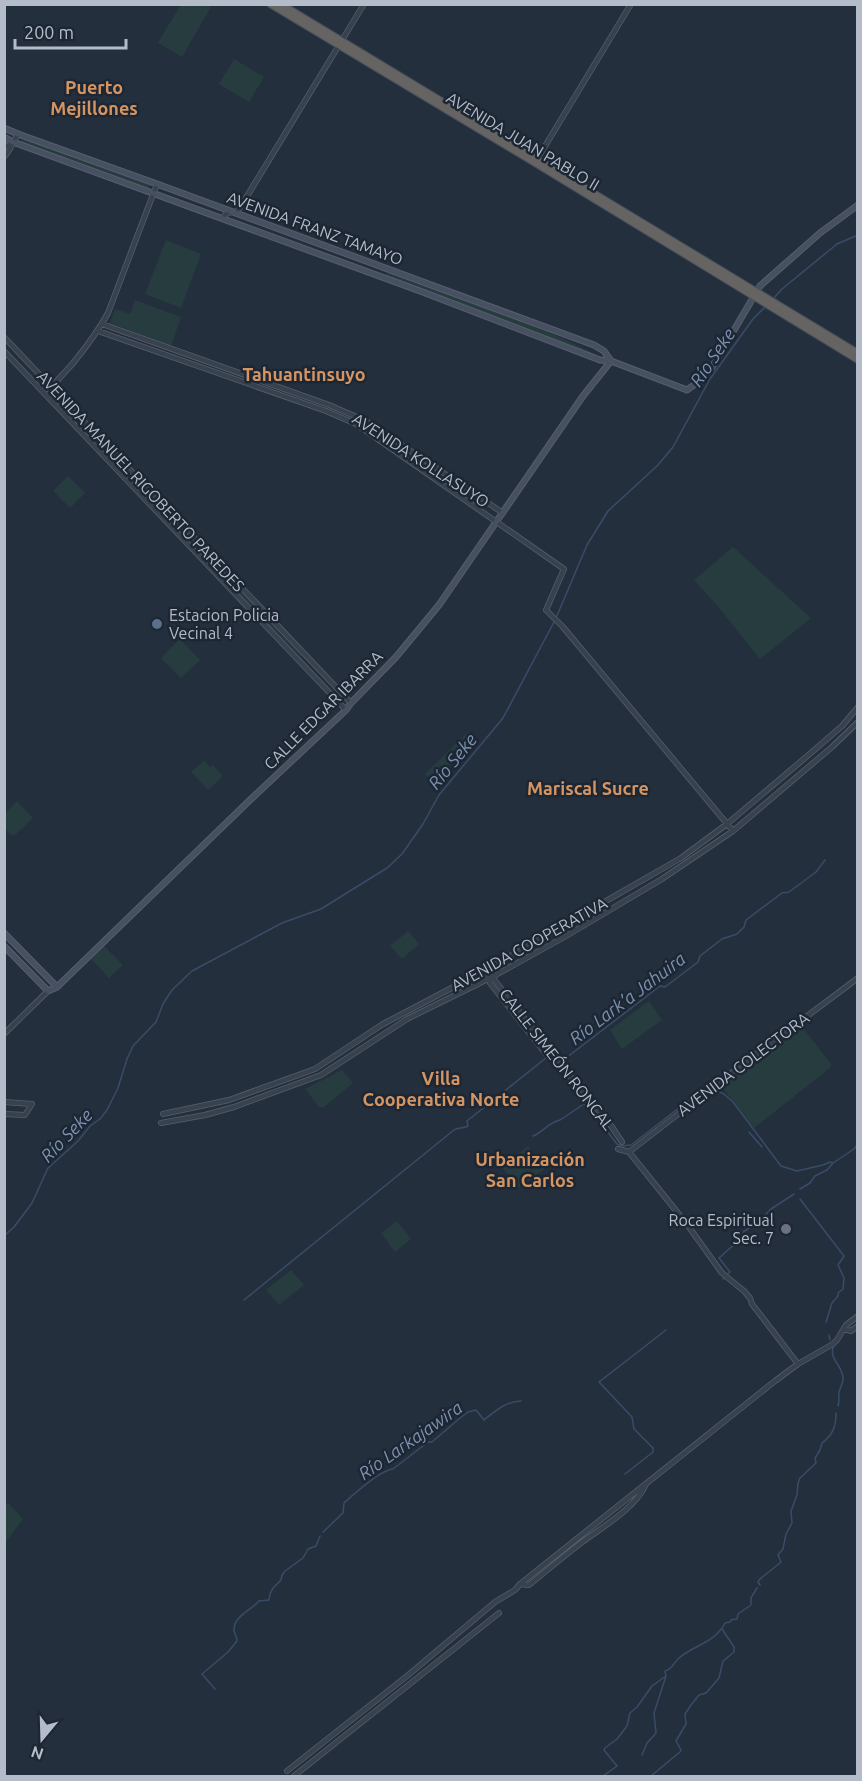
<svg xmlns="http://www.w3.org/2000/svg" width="862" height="1781" font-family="Ubuntu,sans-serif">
<rect width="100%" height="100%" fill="#242f3e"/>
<path fill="#263c3f" d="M 181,4 L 207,5 L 211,7 L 182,57 L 158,43 Z
M 234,59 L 264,77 L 249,102 L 219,84 Z
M 22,139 L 150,185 L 148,190 L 20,144 Z
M 166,240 L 201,254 L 181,308 L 145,294 Z
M 387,272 C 458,298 532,320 598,356 L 468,309 L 386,275 Z
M 135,300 L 181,317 L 171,346 L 110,323 L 115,309 L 130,314 Z
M 68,476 L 85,493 L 70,508 L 53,491 Z
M 733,547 L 811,618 L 760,659 L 720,609 L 694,580 Z
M 218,568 L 302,655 L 301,657 L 217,571 Z
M 180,639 L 200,660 L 181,678 L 161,658 Z
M 467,733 L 473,738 L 433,782 L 425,774 Z
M 204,761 L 210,767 L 213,765 L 223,776 L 208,790 L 191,772 Z
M 17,801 L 33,818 L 15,835 L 12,836 L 5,829 L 5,813 Z
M 408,931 L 419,944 L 402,959 L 390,946 Z
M 104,946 L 123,965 L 109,978 L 90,958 Z
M 649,1001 L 662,1020 L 622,1049 L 610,1030 Z
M 798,1028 L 803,1028 L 831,1064 L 830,1068 L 754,1128 L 723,1088 L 723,1084 Z
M 342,1070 L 353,1083 L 324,1107 L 319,1107 L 305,1089 Z
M 528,1146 L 545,1169 L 518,1188 L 502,1167 Z
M 397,1221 L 411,1239 L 395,1252 L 381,1233 Z
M 291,1270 L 304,1285 L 279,1305 L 266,1290 Z
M 8,1503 L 23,1519 L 6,1542 L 5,1506 Z"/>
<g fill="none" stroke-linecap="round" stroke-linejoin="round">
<path stroke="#394c67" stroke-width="1.5" d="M 773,299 L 782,289 L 837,244 L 858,235
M 556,618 L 587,545 L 608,511 L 658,465 L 673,447 L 710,379 L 753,319 L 765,307
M 562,1061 L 660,986 L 665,987 L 698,962 L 700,956 L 722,939 L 737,934 L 744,927 L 746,920 L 782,893 L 789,892 L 816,872 L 825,860
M 714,1089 L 724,1094 L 733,1102 L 781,1166 L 797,1171 L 823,1165 L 830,1162 L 833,1163 L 854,1149 L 858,1144
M 749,1132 L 762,1147
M 533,1136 C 543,1132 549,1122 560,1120 L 584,1104 L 588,1106 L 617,1144 L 621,1146 L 631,1145 L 693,1097 L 709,1088
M 800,1189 L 810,1183 L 815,1176 L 827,1170 L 833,1163
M 800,1199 L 844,1256 L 838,1265 L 844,1278 L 843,1289 L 838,1293 L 838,1296 L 832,1303 L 826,1322
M 4,1236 L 14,1227 L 32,1203 L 48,1168 L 78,1141 L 90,1126 L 100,1119 L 107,1110 L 118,1088 L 127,1059 L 133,1046 L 156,1022 L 163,1004 L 172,990 L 192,971 L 282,923 L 321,909 L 387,868 L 402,854 L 423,824 L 439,795 L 503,718 L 554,622
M 723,1279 L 730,1272 L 719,1258 L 738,1241 L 743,1232 L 757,1223 L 771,1209 L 794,1194
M 244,1300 L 454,1130 C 458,1127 463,1129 468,1126 L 467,1121 L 472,1117 L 546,1058
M 829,1335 L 830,1340
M 833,1347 C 830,1359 839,1363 842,1373 C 845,1381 841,1385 839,1392 C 838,1397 840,1401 838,1406
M 625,1474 L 653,1452 L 653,1448 L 634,1429 L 632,1417 L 599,1382 L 666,1330
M 323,1532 L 343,1513 L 344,1503 C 354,1494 380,1470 393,1469 L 428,1442 L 432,1442 L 460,1418 L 468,1412 L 476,1410 L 484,1420 C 494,1412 506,1401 521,1401
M 760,1585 L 758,1582 L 760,1579 L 781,1562 L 778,1555 L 783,1549 L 786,1534 L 792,1523 L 791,1511 L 797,1495 L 798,1483 L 800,1478 L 816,1463 L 815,1458 L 820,1450 L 822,1443 C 833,1435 836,1426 836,1413
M 215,1689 L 202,1674 L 228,1652 L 237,1641 C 237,1637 235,1635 234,1631 C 233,1616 252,1610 259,1601 L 269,1600 L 270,1594 L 273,1588 L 281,1580 L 282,1575 L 285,1571 L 303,1558 L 308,1549 L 316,1546 L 320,1536
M 642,1755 L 647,1743 L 656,1733 L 654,1713 L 666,1676
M 603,1776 L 617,1766 L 604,1750 L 605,1748 L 617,1739 L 627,1726 L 630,1713 L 637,1707 L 652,1686 L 666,1676 L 665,1671 C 673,1669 673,1663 679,1658 C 694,1645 715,1643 725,1623 L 730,1622 L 731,1620 L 737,1619 L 738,1614 L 751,1605 L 751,1598 L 757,1588
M 651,1776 L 680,1752 L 681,1750 L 676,1741 L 686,1724 L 685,1714 L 691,1705 L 699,1695 L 706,1693 L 719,1678 L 723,1661 L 734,1652 L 734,1647 L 722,1629"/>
<defs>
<path id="tertiary" d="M 4,148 L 13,142
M 4,157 C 11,150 12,143 18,134
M 536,161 L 631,4
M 223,219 C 225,212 229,212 236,212 L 241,206 L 364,4
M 102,324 L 329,405 L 366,421 L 503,513
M 98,331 L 326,411 L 356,424 L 564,569 L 546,610 L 563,627 L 733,831
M 4,337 L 351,703
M 4,351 L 346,710
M 48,396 C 53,382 65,373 74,362 C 87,346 98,331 108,313 L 157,184
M 484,971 L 489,978 L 490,983 L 549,1058 L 553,1055
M 492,977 L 561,1065 L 612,1127 L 622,1142
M 4,1034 L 48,991
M 4,1102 L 32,1104 L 25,1115 L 4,1114
M 163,1114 L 229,1100 L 315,1069 L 383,1024 L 484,971 L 681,858 L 727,824 L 805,758 L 842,726 L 858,707
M 161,1123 L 205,1115 L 234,1107 L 321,1075 L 407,1019 L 492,977 L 566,936 L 662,879 L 733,831 L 832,747 L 858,722
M 618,1149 L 629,1152 L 686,1223 L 722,1273 L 744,1291 L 750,1298 L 752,1304 L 798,1364
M 629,1152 L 739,1067 L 858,978
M 844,1329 L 851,1331 L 858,1326
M 520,1584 L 529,1585 C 546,1571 563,1557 581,1543 C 602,1527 635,1509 646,1484
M 287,1771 L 407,1676 L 495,1602 L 515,1590 L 520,1584 L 775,1381 L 798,1364 L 833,1344 L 837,1340 L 846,1325 L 858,1316
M 294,1776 L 499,1613"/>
<path id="secondary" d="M 4,128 L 18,134 L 157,184 L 594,345 L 604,351 L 611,361
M 4,137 L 13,142 L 420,291 L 600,360 L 611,361 L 687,390 L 702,379 L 711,369 L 760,286 L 820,233 L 858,205
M 4,933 L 57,987
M 4,946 L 48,991 L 57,987 L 250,800 L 346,710 L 351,703 L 396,657 L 439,605 L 583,396 L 611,361"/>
<path id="trunk" d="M 270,4 L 535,163 L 858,360
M 281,4 L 858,353"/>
</defs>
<use href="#tertiary" stroke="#565f6c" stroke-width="6"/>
<use href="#secondary" stroke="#565f6c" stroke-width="7"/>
<use href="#trunk" stroke="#434c59" stroke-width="8"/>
<use href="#tertiary" stroke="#38414e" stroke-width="4.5"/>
<use href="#secondary" stroke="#465061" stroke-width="5"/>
<use href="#trunk" stroke="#656462" stroke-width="6"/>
</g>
<circle fill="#5c6f8a" stroke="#1d2633" stroke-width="2" cx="157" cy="624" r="6"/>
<circle fill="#6b7280" stroke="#1d2633" stroke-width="2" cx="786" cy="1229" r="6"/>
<g text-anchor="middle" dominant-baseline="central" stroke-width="5" stroke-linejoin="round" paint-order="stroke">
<g font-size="16" fill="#b4bcc9" stroke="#1d2633">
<text transform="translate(523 141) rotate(31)">AVENIDA JUAN PABLO II</text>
<text transform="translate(315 228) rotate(20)">AVENIDA FRANZ TAMAYO</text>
<text transform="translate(421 460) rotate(33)">AVENIDA KOLLASUYO</text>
<text transform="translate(141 481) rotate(47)">AVENIDA MANUEL RIGOBERTO PAREDES</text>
<text transform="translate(323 710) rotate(-45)">CALLE EDGAR IBARRA</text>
<text transform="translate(529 944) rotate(-29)">AVENIDA COOPERATIVA</text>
<text transform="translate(557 1059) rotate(52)">CALLE SIMEÓN RONCAL</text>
<text transform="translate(743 1064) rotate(-37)">AVENIDA COLECTORA</text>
</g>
<g font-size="16" fill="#b4bcc9" stroke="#1d2633" text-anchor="start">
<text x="169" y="615">Estacion Policia<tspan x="169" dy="18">Vecinal 4</tspan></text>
<text x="774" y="1220" text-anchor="end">Roca Espiritual<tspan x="774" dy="18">Sec. 7</tspan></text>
</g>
<g font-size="18" font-weight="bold" fill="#d59563" stroke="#1d2633">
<text x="94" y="87">Puerto<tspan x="94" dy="21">Mejillones</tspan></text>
<text x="304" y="374">Tahuantinsuyo</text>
<text x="588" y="788">Mariscal Sucre</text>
<text x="441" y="1078">Villa<tspan x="441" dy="21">Cooperativa Norte</tspan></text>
<text x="530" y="1159">Urbanización<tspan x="530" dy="21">San Carlos</tspan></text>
</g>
<g font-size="18" font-style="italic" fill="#7c92b1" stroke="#1d2633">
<text transform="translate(712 357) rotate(-56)">Río Seke</text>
<text transform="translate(452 761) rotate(-51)">Río Seke</text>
<text transform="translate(627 998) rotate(-37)">Río Lark’a Jahuira</text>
<text transform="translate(66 1135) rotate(-46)">Río Seke</text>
<text transform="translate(410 1440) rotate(-35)">Río Larkajawira</text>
</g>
</g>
<rect width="862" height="1781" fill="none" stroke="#b4bcc9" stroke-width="12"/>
<g transform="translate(42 1739) rotate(199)" stroke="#1d2633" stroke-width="4.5" paint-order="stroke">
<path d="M0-4.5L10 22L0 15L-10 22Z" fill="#b4bcc9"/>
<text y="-9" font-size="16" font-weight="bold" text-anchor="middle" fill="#b4bcc9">N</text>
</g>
<path d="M15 39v9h111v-9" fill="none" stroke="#b4bcc9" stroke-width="3"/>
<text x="24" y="39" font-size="18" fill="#b4bcc9" stroke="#1d2633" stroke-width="4.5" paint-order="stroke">200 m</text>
</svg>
